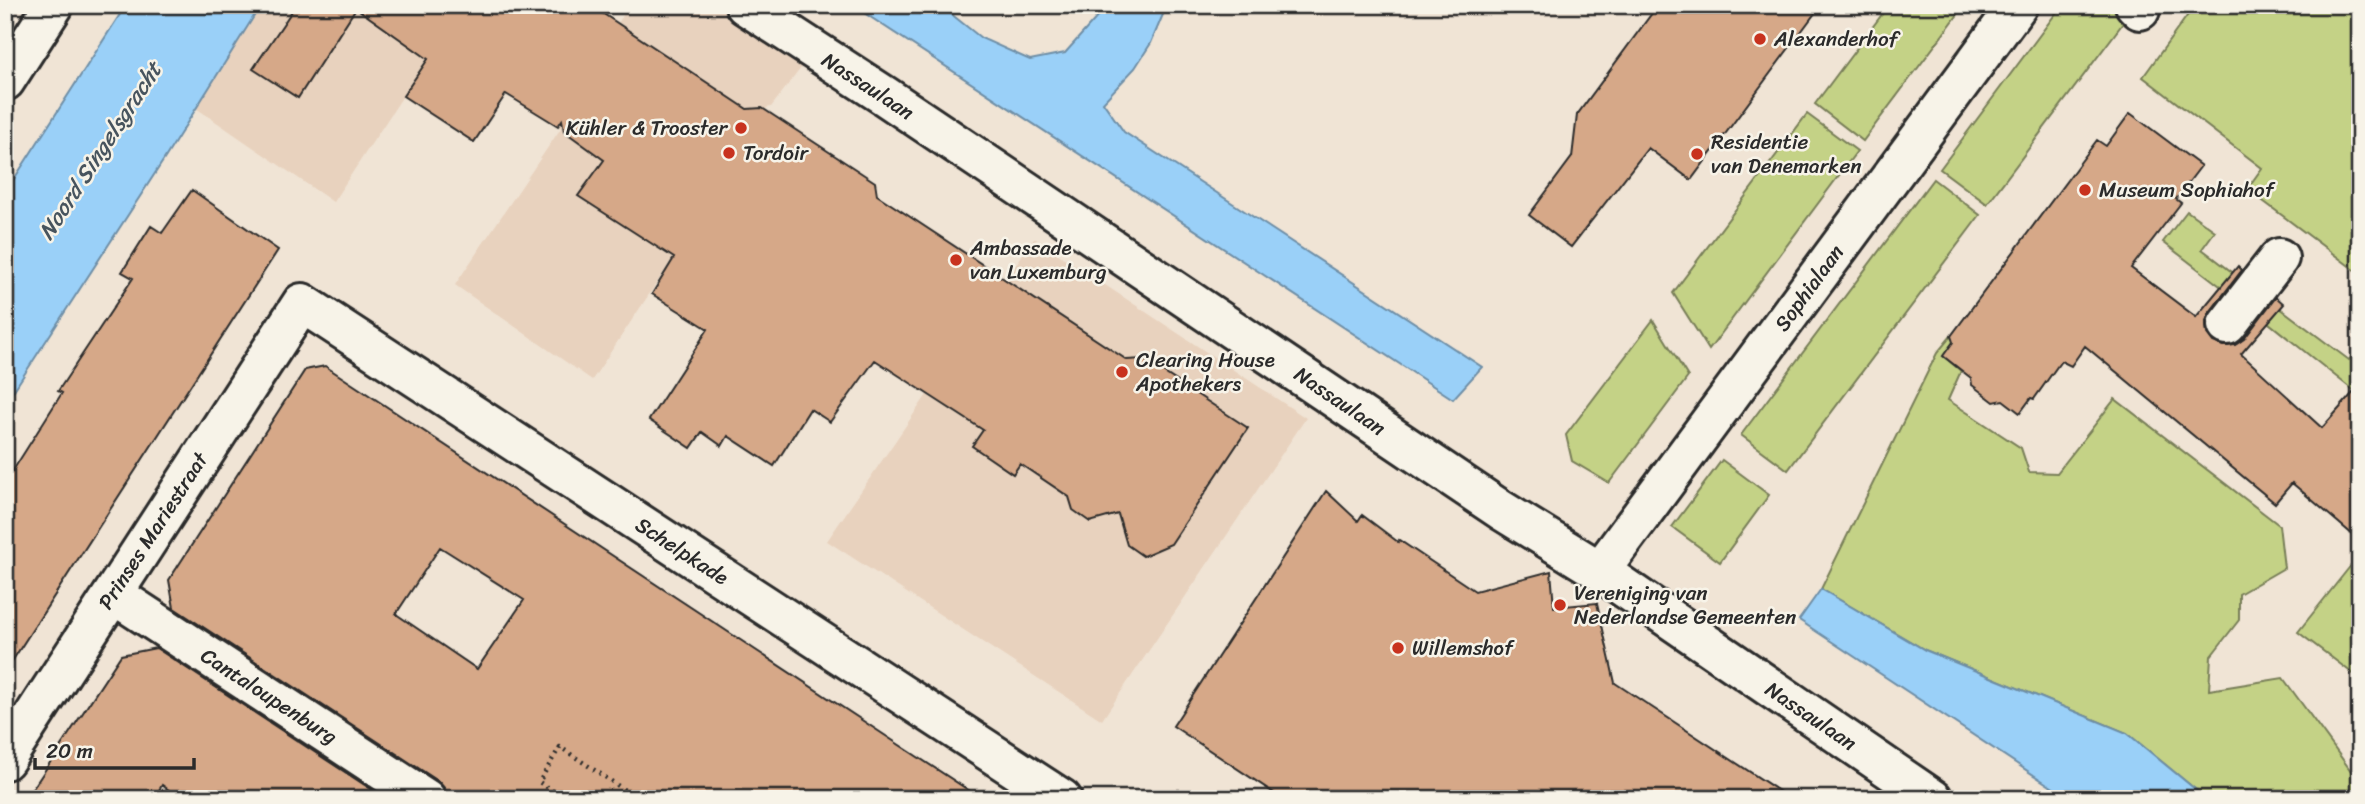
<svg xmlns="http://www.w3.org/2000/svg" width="2365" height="804" font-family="Sriracha,sans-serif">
<rect width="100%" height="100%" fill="#f0e4d5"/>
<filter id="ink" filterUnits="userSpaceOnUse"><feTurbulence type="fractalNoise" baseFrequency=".0143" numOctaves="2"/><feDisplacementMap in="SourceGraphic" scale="14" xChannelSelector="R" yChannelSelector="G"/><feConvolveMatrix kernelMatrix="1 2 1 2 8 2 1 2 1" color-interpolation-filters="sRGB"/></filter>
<g filter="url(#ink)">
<path fill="#e8d2be" d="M 261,5 L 463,5 L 333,202 L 196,108 Z
M 630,5 L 743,5 L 814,51 L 771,107 L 766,108 L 768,116 L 592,380 L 455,285 L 561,128 L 552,122 Z
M 1034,238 L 1306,418 L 1102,720 L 827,541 Z"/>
<path fill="#c4d286" stroke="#787e58" stroke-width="2" d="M 1889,5 L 1965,5 L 1863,141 L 1815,104 Z
M 2062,5 L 2116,5 L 2129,15 L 1987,204 L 1940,169 Z
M 2195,5 L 2360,5 L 2360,274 L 2247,189 L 2262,168 L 2143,77 Z
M 1807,114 L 1857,151 L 1709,350 L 1673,293 Z
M 1933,179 L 1980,215 L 1788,470 L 1741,435 Z
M 2187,211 L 2215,231 L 2202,249 L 2249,285 L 2237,299 L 2163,242 Z
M 2260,293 L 2349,360 L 2360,347 L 2360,385 L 2354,391 L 2249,307 Z
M 1653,320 L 1688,377 L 1609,483 L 1572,461 L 1566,435 Z
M 1951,336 L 1955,340 L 1943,356 L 1961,371 L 1948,400 L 2021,448 L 2029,472 L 2057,473 L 2115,399 L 2279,525 L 2284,568 L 2239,594 L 2239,620 L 2211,656 L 2209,690 L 2283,678 L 2354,775 L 2360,775 L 2360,799 L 2207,799 L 2127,733 L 1925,650 L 1821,589 L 1937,353 Z
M 1722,460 L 1769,495 L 1720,562 L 1672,527 Z
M 2360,554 L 2360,679 L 2298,632 Z"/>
<path fill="#9ad0f8" stroke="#6e8ea6" stroke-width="2" d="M 126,5 L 261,5 L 165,158 L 5,404 L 5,193 Z
M 852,5 L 940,5 L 981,38 L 1030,60 L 1065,53 L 1108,5 L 1167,5 L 1151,43 L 1135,68 L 1103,102 L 1124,132 L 1482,367 L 1453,399 Z
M 1821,589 L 1925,650 L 2127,733 L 2207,799 L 2070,799 L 1799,620 Z"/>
<path fill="#d6a888" stroke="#2b2b2b" stroke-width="2" fill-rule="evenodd" d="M 296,5 L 590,5 L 747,109 L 762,108 L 875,182 L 877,195 L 1127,360 L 1143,359 L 1248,428 L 1171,544 L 1143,556 L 1127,545 L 1118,514 L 1090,522 L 1073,510 L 1069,497 L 1020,464 L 1013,474 L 972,446 L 983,430 L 875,360 L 830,422 L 810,409 L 774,466 L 728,436 L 722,446 L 702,432 L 691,448 L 649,420 L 708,329 L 652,294 L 674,258 L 578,196 L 604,160 L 564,131 L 562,120 L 558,126 L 506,94 L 474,142 L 403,96 L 428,59 L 356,8 L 298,98 L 253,69 Z
M 1658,5 L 1821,5 L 1691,180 L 1648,148 L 1571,247 L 1529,215 L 1572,157 L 1577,115 Z
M 2130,113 L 2201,166 L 2176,199 L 2181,203 L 2131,268 L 2196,317 L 2238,266 L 2242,270 L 2210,312 L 2206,321 L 2207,334 L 2213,342 L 2223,346 L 2235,345 L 2244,339 L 2276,297 L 2284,304 L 2241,354 L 2322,428 L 2360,385 L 2360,541 L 2292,483 L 2275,503 L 2085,346 L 2071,366 L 2061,361 L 2034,399 L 2031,398 L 2020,413 L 2003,400 L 1994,402 L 1972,385 L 1971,378 L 1943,356 L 1953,342 L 1951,336 L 2097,140 L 2106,146 Z
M 192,190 L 278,250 L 5,672 L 5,483 L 62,393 L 58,391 L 133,278 L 122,272 L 151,226 L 162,233 Z
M 325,366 L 892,740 L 982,799 L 448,799 L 445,789 L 438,781 L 174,608 L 169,580 L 305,370 ZM 440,547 L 524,600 L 477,669 L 396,614 Z
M 1326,491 L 1358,521 L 1362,515 L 1398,542 L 1399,540 L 1475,591 L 1551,571 L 1554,607 L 1597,603 L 1615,683 L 1791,799 L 1283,799 L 1173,726 Z
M 156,648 L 386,799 L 181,799 L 162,785 L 154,799 L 26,799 L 121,655 Z"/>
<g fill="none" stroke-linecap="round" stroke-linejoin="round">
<defs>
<path id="minor" d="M 745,5 L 885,96 L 1501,510 L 1600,571 L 1933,799
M 2135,5 L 2140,10
M 5,81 L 54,5
M 2227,325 L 2279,258
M 1600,571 L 2018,5
M 113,594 L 426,799
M 5,760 L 302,303 L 1062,799"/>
</defs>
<use href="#minor" stroke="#2b2b2b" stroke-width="44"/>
<path stroke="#2b2b2b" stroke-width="4.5" stroke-dasharray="2 5" stroke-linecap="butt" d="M 5,140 L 12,128
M 565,799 L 539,782 L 560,747 L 638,799"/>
<use href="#minor" stroke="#f7f3e8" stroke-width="38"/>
</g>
</g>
<g fill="#c8321e" stroke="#f7f3e8" stroke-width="2.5">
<circle cx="1760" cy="39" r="7"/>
<circle cx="741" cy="128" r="7"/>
<circle cx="729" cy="153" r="7"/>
<circle cx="1697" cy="154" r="7"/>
<circle cx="2085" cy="190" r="7"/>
<circle cx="956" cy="260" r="7"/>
<circle cx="1122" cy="372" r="7"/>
<circle cx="1560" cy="605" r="7"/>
<circle cx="1398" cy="648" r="7"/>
</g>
<g text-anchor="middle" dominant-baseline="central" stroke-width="5" stroke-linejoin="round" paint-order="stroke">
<g font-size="21" fill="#2b2b2b" stroke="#f7f3e8" text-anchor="start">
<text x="1774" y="39">Alexanderhof</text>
<text x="727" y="128" text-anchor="end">Kühler &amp; Trooster</text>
<text x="1711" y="142">Residentie<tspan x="1711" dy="24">van Denemarken</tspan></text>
<text x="743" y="153">Tordoir</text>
<text x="2099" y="190">Museum Sophiahof</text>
<text x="970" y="248">Ambassade<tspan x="970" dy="24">van Luxemburg</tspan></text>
<text x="1136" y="360">Clearing House<tspan x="1136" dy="24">Apothekers</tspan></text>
<text x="1574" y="593">Vereniging van<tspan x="1574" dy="24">Nederlandse Gemeenten</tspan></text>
<text x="1412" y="648">Willemshof</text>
</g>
<g font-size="21" fill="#2b2b2b" stroke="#f7f3e8">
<text transform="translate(868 86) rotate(33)">Nassaulaan</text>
<text transform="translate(1809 288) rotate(-54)">Sophialaan</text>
<text transform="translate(1340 401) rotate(34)">Nassaulaan</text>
<text transform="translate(153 531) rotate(-57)">Prinses Mariestraat</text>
<text transform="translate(682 551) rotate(33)">Schelpkade</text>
<text transform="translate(269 696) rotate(33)">Cantaloupenburg</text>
<text transform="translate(1811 716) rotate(34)">Nassaulaan</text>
</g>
<g font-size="23" font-style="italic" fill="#47545e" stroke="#f7f3e8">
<text transform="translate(100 151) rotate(-57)">Noord Singelsgracht</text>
</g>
</g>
<rect width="2365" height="804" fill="none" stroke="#f7f3e8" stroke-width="28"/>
<rect x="14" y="14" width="2337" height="776" fill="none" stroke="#2b2b2b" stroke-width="2.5" filter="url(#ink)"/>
<path d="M35 758v10h159v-10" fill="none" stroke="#2b2b2b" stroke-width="3.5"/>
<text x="46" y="758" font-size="21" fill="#2b2b2b" stroke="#f7f3e8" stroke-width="5" paint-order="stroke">20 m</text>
</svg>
